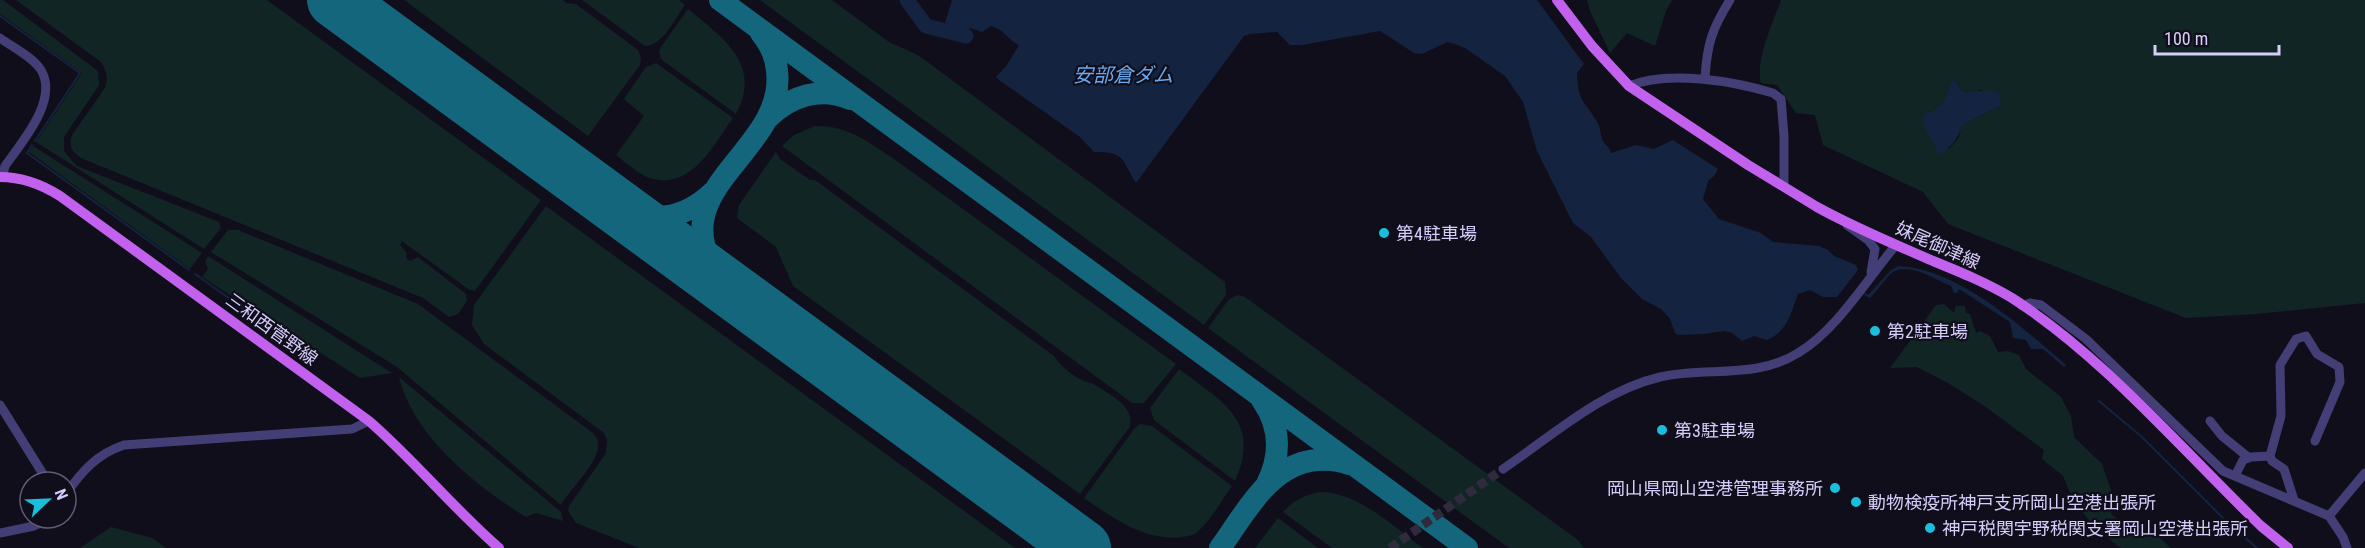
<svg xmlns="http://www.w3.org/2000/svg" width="2365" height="548" font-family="'Roboto Condensed','Noto Sans JP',sans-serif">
<rect width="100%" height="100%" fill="#110e1c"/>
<path fill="#112525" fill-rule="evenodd" d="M 0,0 L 3,0 L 98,71 L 99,85 L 64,137 L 64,151 L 77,166 L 219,222 L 221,228 L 204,249 L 36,142 L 82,73 L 0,14 Z
M 16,0 L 267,0 L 541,200 L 475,291 L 468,289 L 402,241 L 400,245 L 407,253 L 406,258 L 410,261 L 418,257 L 466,294 L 467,301 L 458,314 L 449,317 L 423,298 L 81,158 C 72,151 68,147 72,135 L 105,88 C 108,78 107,71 101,62 Z
M 404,0 L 563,0 L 566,3 L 576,4 L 638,50 L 641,58 L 640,65 L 588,136 Z
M 582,0 L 679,0 L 685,5 C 675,18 663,46 645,46 Z
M 760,0 L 832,0 L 889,42 L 918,55 L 1225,282 L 1226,295 L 1204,325 Z
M 1587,0 L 1672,0 L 1666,11 L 1655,46 L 1627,33 L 1610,53 L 1590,11 Z
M 1781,0 L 2365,0 L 2365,303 L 2256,314 L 2186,318 L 1948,224 L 1923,192 L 1823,145 L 1815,115 L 1796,113 L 1777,85 L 1761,83 C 1755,61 1773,22 1781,0 ZM 1956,80 L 1962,91 L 1975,92 L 1981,90 L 2001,106 C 1987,112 1976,118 1962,125 L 1959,137 L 1949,149 L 1929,112 L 1935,110 L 1936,107 L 1943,103 L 1953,81 Z
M 688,9 C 722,37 763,64 736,114 L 661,59 L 659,52 L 661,47 Z
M 656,63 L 733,118 C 712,147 690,193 647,177 C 636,172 625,162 616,155 L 644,116 L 624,99 L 646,67 Z
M 815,126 C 848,125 870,143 897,161 L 1176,364 L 1144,403 L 1132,403 L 782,146 L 794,135 Z
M 33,146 L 202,253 L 190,269 L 29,152 Z
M 776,152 L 780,159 L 810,180 L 815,180 L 1054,356 C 1061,367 1079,382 1092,383 C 1108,394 1137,406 1129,428 L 1080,494 L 793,286 L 776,247 L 737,218 L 739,205 Z
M 546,206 L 1015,548 L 639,548 L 576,523 L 568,511 L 569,506 L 606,453 L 607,440 L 604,433 L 484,344 L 472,325 L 474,305 Z
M 228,230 L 238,230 L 418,304 L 593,433 C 613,452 570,487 561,505 L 397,367 L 211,252 Z
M 208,256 L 392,373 L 360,378 L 202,277 L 208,269 L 205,262 Z
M 1238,295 L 1245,297 L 1578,540 L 1584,548 L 1509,548 L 1208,328 L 1229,299 Z
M 1944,304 L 1954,313 L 1956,306 L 1965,306 L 1966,313 L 1970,314 L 1976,333 L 1980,331 L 1990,336 L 1998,352 L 2008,351 L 2019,355 L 2026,369 L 2061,397 L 2071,416 L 2074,437 L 2102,464 L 2111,490 L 2111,514 L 2129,527 L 2142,522 L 2171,548 L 2121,548 L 2096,529 L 2073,500 L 2063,476 L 2042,459 L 2044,450 L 1983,405 L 1948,383 L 1917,367 L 1890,368 L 1936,305 Z
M 1179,369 C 1222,402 1262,420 1235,481 L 1154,420 L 1150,408 Z
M 399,377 L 561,512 L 563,521 L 536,513 L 526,517 C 477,487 413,436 399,377 Z
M 1140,424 L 1152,426 L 1232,486 C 1221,501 1210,522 1195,534 C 1156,548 1115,520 1084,498 L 1134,429 Z
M 1319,492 C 1359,492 1392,526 1423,548 L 1332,548 L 1283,512 C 1294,500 1303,496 1319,492 Z
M 1278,518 L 1318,548 L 1255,548 Z
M 111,527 L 152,538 L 166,548 L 80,548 Z"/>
<path fill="#132340" d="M 952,0 L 1537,0 L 1584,64 L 1577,73 C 1578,103 1584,99 1597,122 C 1601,128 1600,135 1603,141 C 1606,146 1609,146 1611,153 L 1636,145 L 1654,149 L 1673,140 L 1718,169 L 1715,175 L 1708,181 L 1703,199 L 1719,219 L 1761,233 L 1773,242 L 1819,246 L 1828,250 L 1834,256 L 1856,265 L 1858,270 L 1837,297 L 1823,297 L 1810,290 L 1798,294 C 1791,313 1787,332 1767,340 L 1754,336 L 1742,341 L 1732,333 L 1724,331 L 1704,334 L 1678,335 L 1675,333 L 1670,319 L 1661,309 L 1642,299 L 1621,278 L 1591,237 L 1573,223 L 1537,151 L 1523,102 L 1505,76 L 1465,48 L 1455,44 L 1447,42 L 1422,54 L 1414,53 L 1380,31 L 1302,45 L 1290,45 L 1277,32 L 1250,34 L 1244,36 L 1136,183 C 1121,159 1126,152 1094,152 L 1080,137 L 999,80 L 996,77 L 1007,65 L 1019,45 C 1006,39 1007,31 991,26 L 982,32 L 970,28 L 967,31 L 945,23 Z
M 1956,80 L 1962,91 C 1975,93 1986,89 1999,92 L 2001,106 C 1987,112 1976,118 1963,125 C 1958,137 1951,149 1939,155 L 1922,123 L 1924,114 L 1935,110 L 1936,107 L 1943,103 L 1952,81 Z
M 1898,266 C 1958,268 2023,328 2066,365 L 2064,367 L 2043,349 L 2031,349 L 2026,340 L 2013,338 L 2010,322 L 1959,289 L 1957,293 L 1954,293 L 1951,286 C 1936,280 1909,262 1893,272 C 1885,278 1878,290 1871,297 L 1869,298 L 1863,294 L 1864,293 L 1868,295 L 1891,270 Z"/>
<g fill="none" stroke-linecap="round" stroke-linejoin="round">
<path stroke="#132340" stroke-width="2" d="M 0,16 L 80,73 L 35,141
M 32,145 L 27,153 L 189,270
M 195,274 L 293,344
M 2099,401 L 2142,437 L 2226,521 L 2257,548"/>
<path stroke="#132340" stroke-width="15" d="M 907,0 L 926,26 L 966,36"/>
<path stroke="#14667c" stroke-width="22" d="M 720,0 L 1467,548
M 768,118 C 790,96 821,86 850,99
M 613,204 C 651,223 681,222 713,192
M 728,288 C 646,191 787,156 777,71 C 776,57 770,44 761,33
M 1262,400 C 1281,427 1281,456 1267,484
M 1220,548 C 1245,514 1269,464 1317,460 C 1328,459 1339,460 1349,464"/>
<path stroke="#14667c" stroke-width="56" d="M 335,0 L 1083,548"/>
<path stroke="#2f2b3d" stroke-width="9" stroke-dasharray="9 4.5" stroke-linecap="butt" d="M 1390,548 L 1503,469"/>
<path stroke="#433e76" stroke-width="9" d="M 0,38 C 12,47 33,57 41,70 C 59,100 22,142 5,166 L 2,177
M 1705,78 C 1707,44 1712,29 1730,0
M 1629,86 C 1668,70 1733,81 1773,93 L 1781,99 L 1784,136 L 1784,187
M 1847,225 L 1868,240 L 1875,249 L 1871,272
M 2022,306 L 2030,303 L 2041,305 L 2086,339 L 2223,471 L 2329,516 L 2343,537 L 2347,548
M 0,405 L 48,482
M 2210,421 L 2222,436 L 2248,457
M 2270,456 L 2272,461 L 2284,469 L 2294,500
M 1503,469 C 1552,436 1601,391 1660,377 C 1706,366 1755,380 1798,353 C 1837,330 1867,279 1896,245
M 2235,476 L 2243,460 L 2251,457 L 2270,456 L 2281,416 L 2280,365 L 2296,339 L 2306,336 L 2317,354 L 2339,367 L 2340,382 L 2315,441
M 66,494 C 82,471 97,454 124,445 L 352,429 L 369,421
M 2329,516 L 2365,473
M 0,533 L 34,526 L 51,518"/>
<path stroke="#c161ee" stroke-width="10" d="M 1557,0 L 1592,46 L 1629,86 L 1748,165 L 1817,207 C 1855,228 1894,244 1933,261 C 1960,272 1987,283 2012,298 C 2104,357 2182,450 2261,526 L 2288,548
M 0,177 C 22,177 41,184 60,196 L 369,421 C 415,461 453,508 499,548"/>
</g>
<g fill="#18bedc" stroke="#110e1c" stroke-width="2">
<circle cx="1384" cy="233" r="6"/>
<circle cx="1875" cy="331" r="6"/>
<circle cx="1662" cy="430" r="6"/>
<circle cx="1835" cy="488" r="6"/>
<circle cx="1856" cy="502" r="6"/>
<circle cx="1930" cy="528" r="6"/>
</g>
<g text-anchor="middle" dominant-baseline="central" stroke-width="4.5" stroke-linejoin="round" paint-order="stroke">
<g font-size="18" fill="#d6cefa" stroke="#110e1c" text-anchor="start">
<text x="1396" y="233">第4駐車場</text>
<text x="1887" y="331">第2駐車場</text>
<text x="1674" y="430">第3駐車場</text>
<text x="1823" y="488" text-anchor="end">岡山県岡山空港管理事務所</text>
<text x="1868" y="502">動物検疫所神戸支所岡山空港出張所</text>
<text x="1942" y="528">神戸税関宇野税関支署岡山空港出張所</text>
</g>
<g font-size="18" fill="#d6cefa" stroke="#110e1c">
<text transform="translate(1938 245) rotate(24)">妹尾御津線</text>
<text transform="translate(272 329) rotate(36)">三和西菅野線</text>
</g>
<g font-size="20" font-style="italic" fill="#68a9ee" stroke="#110e1c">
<text x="1123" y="75">安部倉ダム</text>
</g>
</g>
<g transform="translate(48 500) rotate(67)"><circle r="28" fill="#110e1c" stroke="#605b75" stroke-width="1.5"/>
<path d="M0-4.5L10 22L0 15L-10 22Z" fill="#18bedc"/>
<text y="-9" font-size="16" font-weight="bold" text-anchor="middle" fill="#d6cefa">N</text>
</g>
<path d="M2155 45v9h124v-9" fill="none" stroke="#d6cefa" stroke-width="3"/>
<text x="2164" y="45" font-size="18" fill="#d6cefa" stroke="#110e1c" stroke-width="4.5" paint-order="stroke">100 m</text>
</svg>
